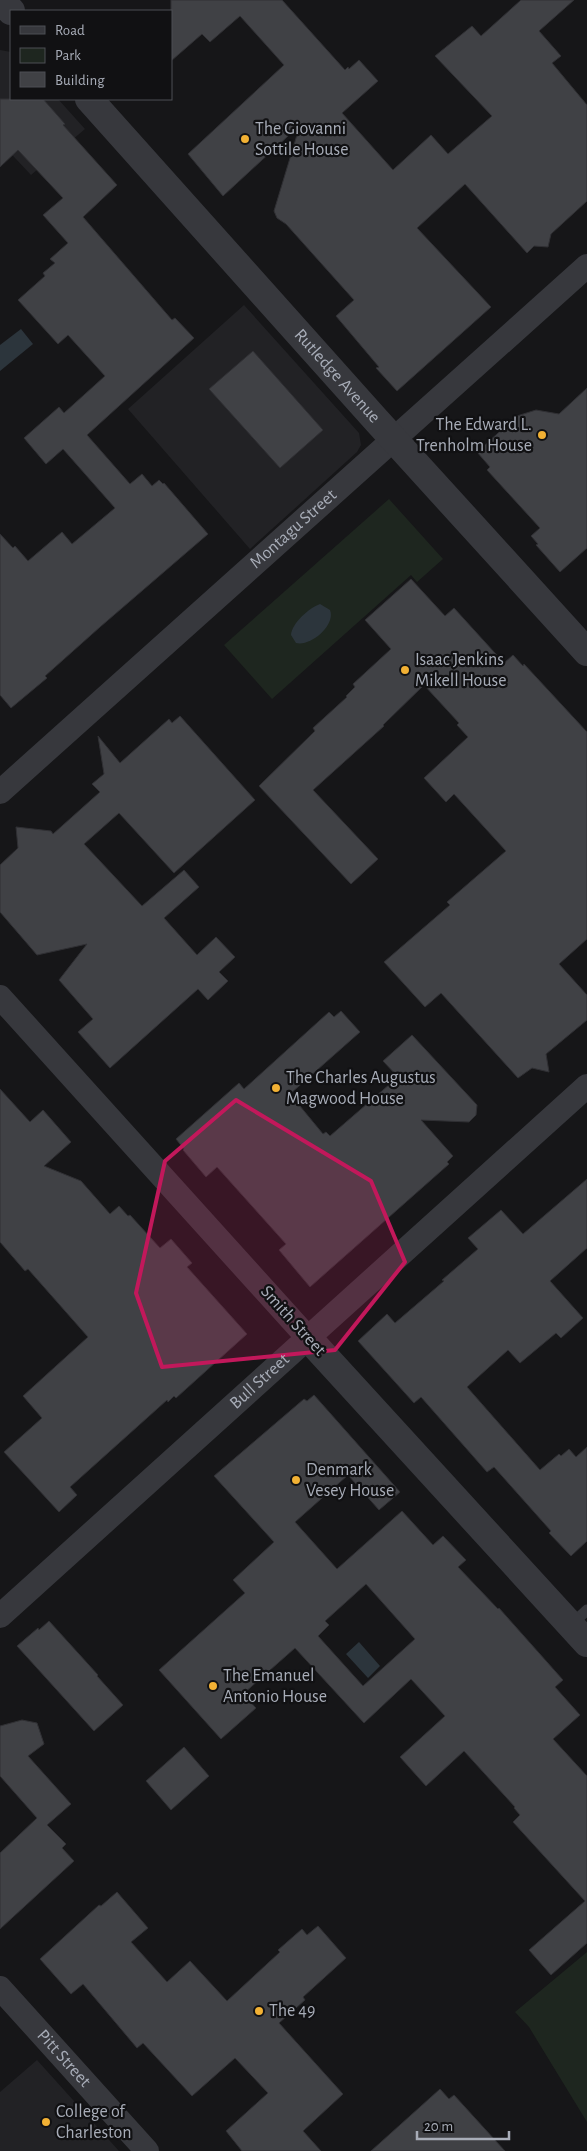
<svg xmlns="http://www.w3.org/2000/svg" width="587" height="2151" font-family="'Alegreya Sans',sans-serif">
<rect width="100%" height="100%" fill="#161618"/>
<path fill="#222225" d="M 0,50 L 11,52 L 11,99 L 58,99 L 85,129 L 31,175 L 0,142 Z
M 244,305 L 359,433 L 361,445 L 357,452 L 250,549 L 128,409 Z
M 37,2060 L 119,2151 L 0,2151 L 0,2092 Z"/>
<path fill="#1e261f" d="M 389,499 L 443,559 L 417,582 L 411,575 L 272,699 L 224,645 Z
M 587,1952 L 587,2122 L 529,2027 L 515,2012 Z"/>
<path fill="#2c353c" d="M 21,329 L 33,344 L 0,371 L 0,345 Z
M 320,604 L 330,610 C 336,625 311,647 296,643 L 291,635 C 292,623 309,608 320,604 Z
M 359,1642 L 380,1666 L 368,1678 L 346,1654 Z"/>
<path fill="#404145" stroke="#303034" fill-rule="evenodd" d="M 171,0 L 282,0 L 345,70 L 348,67 L 349,69 L 359,60 L 378,81 L 342,113 L 393,170 L 431,135 L 448,154 L 492,116 L 435,56 L 472,26 L 481,36 L 521,0 L 574,0 L 539,31 L 561,56 L 552,63 L 587,105 L 587,201 L 551,234 L 548,247 L 534,246 L 527,253 L 465,184 L 417,228 L 491,307 L 397,391 L 376,368 L 379,367 L 336,316 L 354,300 L 286,224 L 277,218 L 274,211 L 300,125 L 223,196 L 188,154 L 284,65 L 240,16 L 210,42 L 202,34 L 171,61 Z
M 0,99 L 43,99 L 65,124 L 63,125 L 117,185 L 83,217 L 172,320 L 175,318 L 194,338 L 87,435 L 130,484 L 142,474 L 152,486 L 159,480 L 163,484 L 164,483 L 208,534 L 100,627 L 45,676 L 47,678 L 11,708 L 0,695 L 0,534 L 13,548 L 15,546 L 28,561 L 62,532 L 72,544 L 115,508 L 63,449 L 46,464 L 24,438 L 59,407 L 64,413 L 105,376 L 68,335 L 58,344 L 18,300 L 45,276 L 43,273 L 55,263 L 50,259 L 68,243 L 43,215 L 63,198 L 18,150 L 0,167 Z
M 253,351 L 323,430 L 280,468 L 209,389 Z
M 587,388 L 587,548 L 560,572 L 536,545 L 538,544 L 531,536 L 540,528 L 487,470 L 490,467 L 477,452 L 517,416 L 536,410 L 559,414 Z
M 411,579 L 445,616 L 454,608 L 504,663 L 513,655 L 523,666 L 524,664 L 587,732 L 587,939 L 559,964 L 587,995 L 587,1020 L 546,1054 L 549,1072 L 532,1068 L 518,1078 L 441,993 L 425,1007 L 384,962 L 450,905 L 447,902 L 506,851 L 454,794 L 446,802 L 424,778 L 468,737 L 457,725 L 459,723 L 424,685 L 383,725 L 384,726 L 313,790 L 378,859 L 351,884 L 259,786 L 315,731 L 313,728 L 347,697 L 346,696 L 355,687 L 353,684 L 391,649 L 365,620 Z
M 180,716 L 255,800 L 174,873 L 119,813 L 84,844 L 142,906 L 184,870 L 199,887 L 164,918 L 197,955 L 216,937 L 235,957 L 219,972 L 228,981 L 208,1000 L 198,989 L 110,1068 L 78,1032 L 93,1019 L 59,980 L 87,944 L 37,955 L 0,912 L 0,865 L 18,848 L 16,827 L 51,831 L 53,834 L 100,792 L 92,784 L 104,774 L 98,736 L 120,763 L 169,719 L 172,723 Z
M 341,1011 L 360,1032 L 290,1094 L 323,1134 L 326,1132 L 330,1136 L 398,1077 L 383,1061 L 412,1035 L 477,1105 L 476,1115 L 469,1122 L 421,1120 L 453,1156 L 447,1162 L 449,1164 L 310,1287 L 279,1250 L 286,1244 L 217,1167 L 206,1177 L 183,1150 L 184,1149 L 176,1139 L 239,1083 L 244,1089 L 329,1012 L 334,1017 Z
M 0,1089 L 30,1122 L 43,1110 L 71,1142 L 44,1166 L 81,1181 L 110,1214 L 119,1206 L 128,1216 L 130,1215 L 160,1248 L 171,1239 L 192,1263 L 187,1267 L 247,1334 L 176,1398 L 174,1396 L 168,1402 L 167,1400 L 70,1487 L 77,1495 L 59,1512 L 4,1452 L 42,1418 L 23,1396 L 88,1337 L 28,1269 L 25,1271 L 0,1242 Z
M 587,1179 L 587,1248 L 550,1281 L 583,1318 L 561,1338 L 556,1333 L 520,1363 L 508,1350 L 467,1387 L 540,1470 L 559,1454 L 561,1456 L 569,1449 L 576,1457 L 587,1447 L 587,1541 L 571,1556 L 549,1533 L 551,1531 L 494,1467 L 487,1472 L 421,1397 L 414,1403 L 358,1341 L 387,1314 L 395,1323 L 444,1281 L 442,1280 L 478,1249 L 468,1238 L 501,1210 L 523,1234 Z
M 314,1395 L 400,1492 L 379,1510 L 348,1475 L 295,1522 L 337,1569 L 402,1511 L 433,1545 L 443,1536 L 466,1560 L 458,1567 L 498,1609 L 499,1608 L 563,1680 L 555,1687 L 580,1715 L 553,1739 L 587,1776 L 587,1943 L 551,1975 L 529,1950 L 585,1901 L 513,1822 L 520,1815 L 514,1808 L 515,1807 L 464,1751 L 426,1786 L 400,1757 L 445,1716 L 411,1679 L 364,1723 L 295,1648 L 243,1694 L 256,1708 L 221,1739 L 159,1670 L 245,1593 L 233,1580 L 274,1542 L 214,1476 L 304,1399 L 307,1401 ZM 366,1584 L 415,1639 L 363,1686 L 318,1636 L 329,1625 L 325,1621 Z
M 49,1621 L 98,1675 L 97,1676 L 123,1705 L 94,1731 L 17,1646 L 38,1628 L 39,1630 Z
M 22,1720 L 37,1723 L 44,1744 L 28,1756 L 71,1804 L 47,1825 L 66,1844 L 62,1848 L 74,1861 L 0,1929 L 0,1853 L 37,1818 L 0,1776 L 0,1726 Z
M 184,1747 L 209,1776 L 171,1810 L 146,1781 Z
M 117,1892 L 148,1928 L 131,1942 L 167,1982 L 190,1961 L 227,2001 L 280,1952 L 278,1950 L 302,1929 L 307,1935 L 318,1926 L 346,1958 L 303,1997 L 305,2000 L 279,2023 L 343,2094 L 303,2131 L 321,2151 L 242,2151 L 226,2131 L 268,2093 L 235,2058 L 192,2096 L 143,2043 L 137,2048 L 83,1984 L 71,1994 L 40,1959 L 99,1905 L 101,1906 Z
M 440,2089 L 449,2099 L 454,2095 L 505,2151 L 371,2151 Z"/>
<g fill="none" stroke-linecap="round" stroke-linejoin="round">
<path stroke="#37383d" stroke-width="11" d="M 571,1625 L 587,1610"/>
<g stroke="#37383d" stroke-width="24">
<path id="s1" d="M 0,792 L 587,266"/>
<path d="M 0,997 L 308,1338"/>
<path id="s2" d="M 0,1616 L 587,1086"/>
<path id="s3" d="M 0,1988 L 147,2151"/>
</g>
<g stroke="#37383d" stroke-width="28">
<path d="M 1,0 L 11,11"/>
<path id="s4" d="M 89,99 L 377,421 L 587,652"/>
<path d="M 308,1338 L 587,1643"/>
</g>
</g>
<path fill="#c2185b" fill-opacity="0.2" stroke="#c2185b" stroke-width="4" stroke-linejoin="round" d="M 236,1100 L 371,1181 L 405,1262 L 335,1350 L 162,1367 L 136,1293 L 165,1161 Z"/>
<g fill="#f2b134" stroke="#111113" stroke-width="2">
<circle cx="245" cy="139" r="5"/>
<circle cx="542" cy="435" r="5"/>
<circle cx="405" cy="670" r="5"/>
<circle cx="276" cy="1088" r="5"/>
<circle cx="296" cy="1480" r="5"/>
<circle cx="213" cy="1686" r="5"/>
<circle cx="259" cy="2011" r="5"/>
<circle cx="46" cy="2122" r="5"/>
</g>
<g text-anchor="middle" dominant-baseline="central" stroke-width="4.5" stroke-linejoin="round" paint-order="stroke">
<g font-size="18" fill="#a8adb8" stroke="#111113" text-anchor="start">
<text x="255" y="129">The Giovanni<tspan x="255" dy="21">Sottile House</tspan></text>
<text x="532" y="425" text-anchor="end">The Edward L.<tspan x="532" dy="21">Trenholm House</tspan></text>
<text x="415" y="660">Isaac Jenkins<tspan x="415" dy="21">Mikell House</tspan></text>
<text x="286" y="1078">The Charles Augustus<tspan x="286" dy="21">Magwood House</tspan></text>
<text x="306" y="1470">Denmark<tspan x="306" dy="21">Vesey House</tspan></text>
<text x="223" y="1676">The Emanuel<tspan x="223" dy="21">Antonio House</tspan></text>
<text x="269" y="2011">The 49</text>
<text x="56" y="2112">College of<tspan x="56" dy="21">Charleston</tspan></text>
</g>
<g font-size="18" fill="#a8adb8" stroke="#111113">
<text stroke="none"><textPath href="#s4" startOffset="372">Rutledge Avenue</textPath></text>
<text stroke="none"><textPath href="#s1" startOffset="394">Montagu Street</textPath></text>
<text transform="translate(293 1321) rotate(48)">Smith Street</text>
<text stroke="none"><textPath href="#s2" startOffset="350">Bull Street</textPath></text>
<text stroke="none"><textPath href="#s3" startOffset="95">Pitt Street</textPath></text>
</g>
</g>
<rect x="10" y="10" width="162" height="90" fill="#111113" stroke="#4d4f55"/>
<rect x="20" y="26" width="25" height="8" fill="#37383d" stroke="#4d4f55"/>
<text x="55" y="35" font-size="15" fill="#a8adb8">Road</text>
<rect x="20" y="48" width="25" height="15" fill="#1e261f" stroke="#4d4f55"/>
<text x="55" y="60" font-size="15" fill="#a8adb8">Park</text>
<rect x="20" y="72" width="25" height="15" fill="#404145" stroke="#4d4f55"/>
<text x="55" y="85" font-size="15" fill="#a8adb8">Building</text>
<path d="M417 2131v8h92v-8" fill="none" stroke="#a8adb8" stroke-width="2.5"/>
<text x="424" y="2131" font-size="15" fill="#a8adb8" stroke="#111113" stroke-width="4" paint-order="stroke">20 m</text>
</svg>
